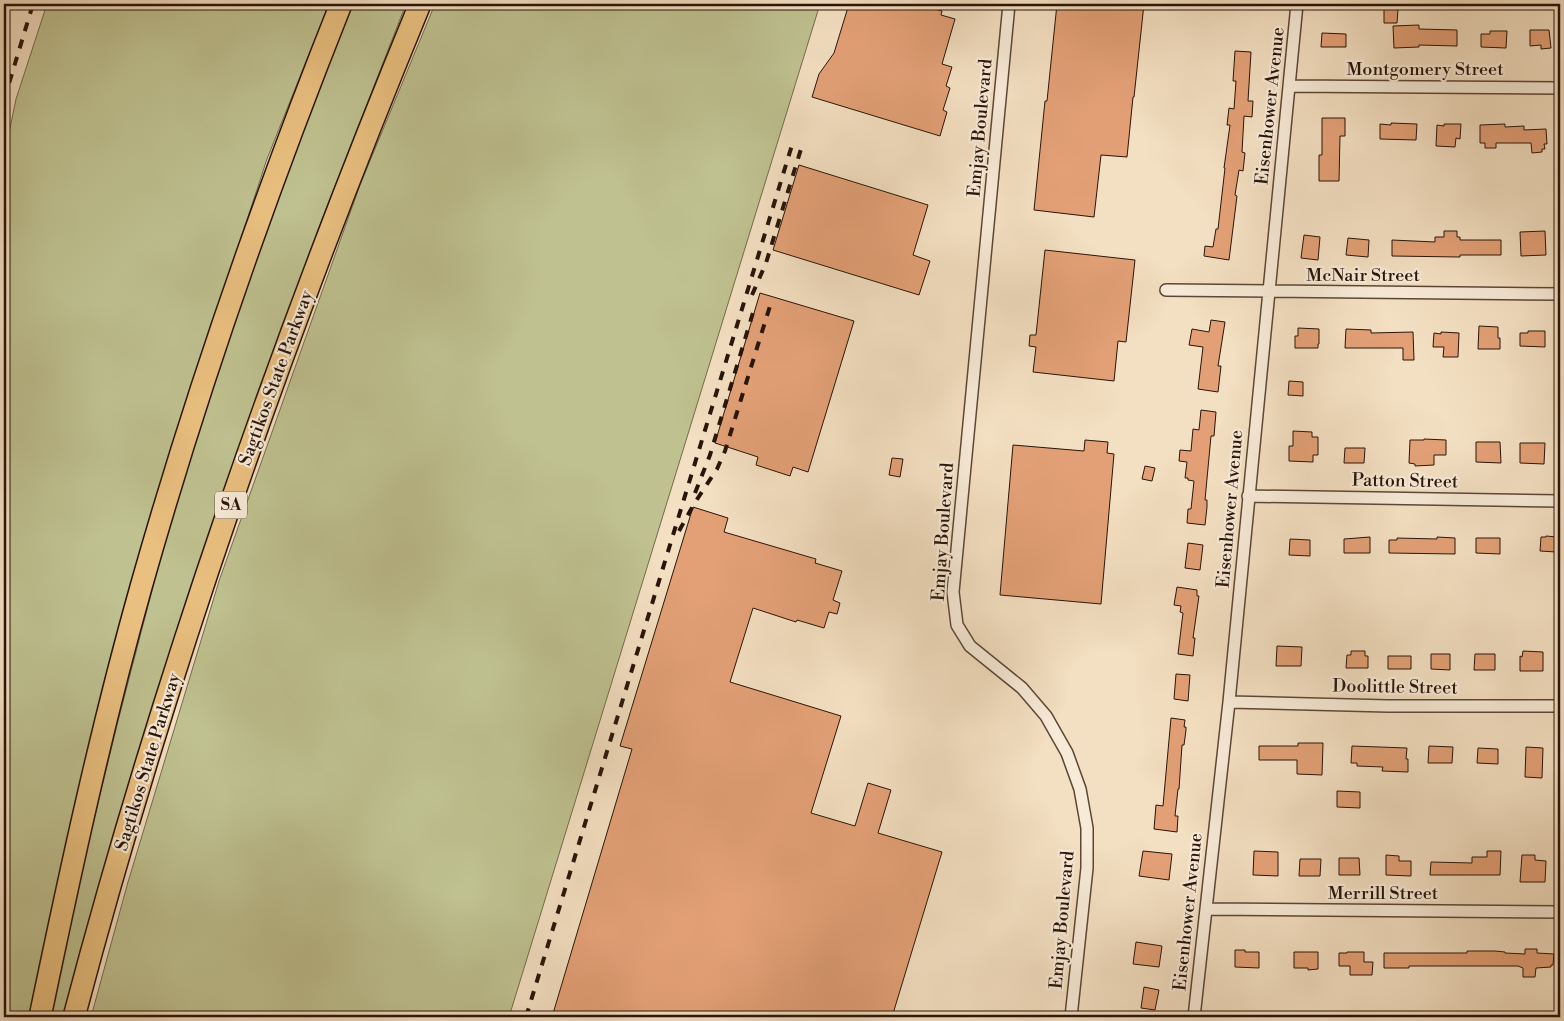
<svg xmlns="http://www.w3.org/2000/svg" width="1564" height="1021" font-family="'Libre Bodoni',serif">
<rect width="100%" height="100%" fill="#f3dfc1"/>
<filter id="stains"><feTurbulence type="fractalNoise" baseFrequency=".004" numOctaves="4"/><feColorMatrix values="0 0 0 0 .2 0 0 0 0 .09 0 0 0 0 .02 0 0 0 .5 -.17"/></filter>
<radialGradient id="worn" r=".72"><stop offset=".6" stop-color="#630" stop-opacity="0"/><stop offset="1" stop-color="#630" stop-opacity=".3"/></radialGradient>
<path fill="#bfc190" stroke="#746a4c" d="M 47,4 L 329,4 L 267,159 L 193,384 L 133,584 L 80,783 L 31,1017 L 4,1017 L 4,157 L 16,99 Z
M 352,4 L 406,4 L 319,227 L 226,487 L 64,1017 L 47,1017 L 57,971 L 117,725 L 182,475 L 267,215 Z
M 435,4 L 820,4 L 509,1017 L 91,1017 L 128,882 L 219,581 L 360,185 Z"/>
<path fill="#e3a076" stroke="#291409" d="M 849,4 L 918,4 L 942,11 L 941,15 L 955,19 L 942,64 L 952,67 L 946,86 L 950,88 L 943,110 L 947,112 L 940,136 L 812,97 L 819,74 L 834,53 Z
M 1057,4 L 1144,4 L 1134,97 L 1133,97 L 1127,157 L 1101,155 L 1094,217 L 1034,210 L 1045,101 L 1047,101 Z
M 1384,8 L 1398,9 L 1397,23 L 1384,23 Z
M 1419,25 L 1419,29 L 1457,30 L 1457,46 L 1419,45 L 1419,47 L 1394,48 L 1393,26 Z
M 1530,30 L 1549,30 L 1551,48 L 1541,49 L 1541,45 L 1530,46 Z
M 1490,31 L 1507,31 L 1506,48 L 1481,47 L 1481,34 L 1490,34 Z
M 1322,33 L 1346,34 L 1346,47 L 1321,47 Z
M 1235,51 L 1251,52 L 1248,101 L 1253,101 L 1252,117 L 1244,116 L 1242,152 L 1245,153 L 1243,171 L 1239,170 L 1235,195 L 1237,196 L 1229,260 L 1204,256 L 1205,246 L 1213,247 L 1216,229 L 1218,229 L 1225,168 L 1224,168 L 1230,125 L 1227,125 L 1229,108 L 1234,109 L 1236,81 L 1233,81 Z
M 1322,118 L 1345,118 L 1345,136 L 1340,136 L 1339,181 L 1319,181 L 1319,155 L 1322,155 Z
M 1391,123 L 1417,124 L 1416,140 L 1380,139 L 1380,124 L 1391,125 Z
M 1444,124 L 1461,124 L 1460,139 L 1456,138 L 1455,147 L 1436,146 L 1437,125 L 1444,126 Z
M 1505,124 L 1505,127 L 1524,126 L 1524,130 L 1546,129 L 1547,144 L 1544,144 L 1545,149 L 1542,149 L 1542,152 L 1532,153 L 1531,143 L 1496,143 L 1496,148 L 1485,148 L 1485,143 L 1480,143 L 1480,125 Z
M 799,165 L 928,205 L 913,255 L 930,261 L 919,295 L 773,250 Z
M 1444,231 L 1457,231 L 1457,237 L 1460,237 L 1460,240 L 1501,240 L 1501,255 L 1460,255 L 1460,257 L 1392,256 L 1392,240 L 1435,242 L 1435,237 L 1444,237 Z
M 1545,231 L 1546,255 L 1521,256 L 1520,232 Z
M 1304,235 L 1320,237 L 1318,260 L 1301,258 Z
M 1348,238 L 1369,240 L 1368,257 L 1346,255 Z
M 1045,250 L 1135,260 L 1126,342 L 1118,341 L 1114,381 L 1033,372 L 1036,347 L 1029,346 L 1030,335 L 1036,335 Z
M 760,293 L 854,321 L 808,472 L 793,467 L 790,476 L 756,465 L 758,457 L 715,443 Z
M 1211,320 L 1225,322 L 1218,366 L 1221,366 L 1218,392 L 1198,389 L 1203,347 L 1189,345 L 1192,329 L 1209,332 Z
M 1479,326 L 1498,327 L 1498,338 L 1500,338 L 1500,349 L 1478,349 Z
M 1298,328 L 1319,329 L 1319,344 L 1318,344 L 1318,348 L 1295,348 L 1295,336 L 1298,336 Z
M 1346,329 L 1371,330 L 1371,333 L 1413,332 L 1414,360 L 1403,360 L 1403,348 L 1345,348 Z
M 1528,331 L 1545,331 L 1545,347 L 1520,346 L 1520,333 L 1528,333 Z
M 1441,332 L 1459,333 L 1458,357 L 1443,357 L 1444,347 L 1433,347 L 1434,333 L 1441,334 Z
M 1289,381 L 1303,382 L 1303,396 L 1288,395 Z
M 1201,410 L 1216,412 L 1214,436 L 1211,436 L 1205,500 L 1207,500 L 1207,507 L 1205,525 L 1187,523 L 1188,509 L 1191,509 L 1194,481 L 1188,480 L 1188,478 L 1185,478 L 1187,462 L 1179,461 L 1180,450 L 1191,451 L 1193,429 L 1199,430 Z
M 1293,431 L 1312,432 L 1312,437 L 1318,437 L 1318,455 L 1313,455 L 1313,462 L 1289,461 L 1289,446 L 1293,446 Z
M 1424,439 L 1446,440 L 1446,455 L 1434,455 L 1434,465 L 1415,466 L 1415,464 L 1409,463 L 1410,440 L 1424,440 Z
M 1085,440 L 1108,442 L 1107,453 L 1114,454 L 1101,604 L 1000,595 L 1013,445 L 1084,451 Z
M 1476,442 L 1500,442 L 1501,463 L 1476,462 Z
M 1520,443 L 1545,443 L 1544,464 L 1520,463 Z
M 1345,448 L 1365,448 L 1364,463 L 1344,463 Z
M 892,458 L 903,459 L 900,477 L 889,475 Z
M 1145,466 L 1155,468 L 1152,481 L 1142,479 Z
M 693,507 L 728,518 L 724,532 L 816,559 L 815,563 L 842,571 L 833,600 L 840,603 L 837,614 L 829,612 L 824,628 L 797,620 L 796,622 L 753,608 L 730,682 L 841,716 L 811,813 L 855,826 L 868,783 L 891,790 L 878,833 L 942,852 L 892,1017 L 552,1017 L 632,749 L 620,746 Z
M 1546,536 L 1557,537 L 1556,552 L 1540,551 L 1541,537 L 1546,537 Z
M 1370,537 L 1370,553 L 1344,553 L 1344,539 Z
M 1437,537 L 1455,538 L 1455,554 L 1389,553 L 1389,540 L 1397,540 L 1397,538 L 1437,539 Z
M 1476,538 L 1500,538 L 1500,554 L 1476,553 Z
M 1290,539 L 1310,540 L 1310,556 L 1289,555 Z
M 1188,543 L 1203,545 L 1200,570 L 1185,568 Z
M 1177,587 L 1197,590 L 1197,596 L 1199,596 L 1193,638 L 1195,638 L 1193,656 L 1178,654 L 1183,613 L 1180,612 L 1181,606 L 1174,605 Z
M 1277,646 L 1302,647 L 1301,666 L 1276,666 Z
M 1351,651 L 1365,651 L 1365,656 L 1368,656 L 1368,668 L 1346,668 L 1347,655 L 1351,655 Z
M 1523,651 L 1543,652 L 1543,671 L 1520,671 L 1520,656 L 1522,657 Z
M 1431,654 L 1450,654 L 1450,670 L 1431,669 Z
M 1475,654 L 1495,654 L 1495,670 L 1474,670 Z
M 1388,656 L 1411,656 L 1411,669 L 1388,669 Z
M 1176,674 L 1190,675 L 1188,701 L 1174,699 Z
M 1171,718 L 1185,720 L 1184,727 L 1186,727 L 1186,730 L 1184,745 L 1182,745 L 1179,789 L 1178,789 L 1175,816 L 1178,816 L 1177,832 L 1154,829 L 1156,805 L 1163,806 Z
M 1298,743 L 1323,743 L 1322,775 L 1297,774 L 1297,760 L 1259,760 L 1259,746 L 1298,746 Z
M 1352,746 L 1407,748 L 1406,759 L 1408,759 L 1408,772 L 1382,771 L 1383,767 L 1357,766 L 1357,763 L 1351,763 Z
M 1429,746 L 1453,747 L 1452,763 L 1428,763 Z
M 1526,747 L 1543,748 L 1542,778 L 1525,777 Z
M 1478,748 L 1498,749 L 1498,764 L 1477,763 Z
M 1337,791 L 1360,792 L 1360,808 L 1337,807 Z
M 1143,851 L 1172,854 L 1169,880 L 1139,876 Z
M 1254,851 L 1278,852 L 1278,876 L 1253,875 Z
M 1487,851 L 1501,851 L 1500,875 L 1430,875 L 1431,862 L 1472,863 L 1472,857 L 1487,857 Z
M 1386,855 L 1399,856 L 1399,861 L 1411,861 L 1411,876 L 1386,875 Z
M 1522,855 L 1535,855 L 1535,860 L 1546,861 L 1545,882 L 1520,882 Z
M 1339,858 L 1359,858 L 1360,875 L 1339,875 Z
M 1300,859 L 1321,859 L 1320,876 L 1299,876 Z
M 1136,942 L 1162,946 L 1159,967 L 1133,964 Z
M 1525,949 L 1537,949 L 1537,953 L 1554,954 L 1553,965 L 1551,965 L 1551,967 L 1536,968 L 1535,977 L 1523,977 L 1523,968 L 1518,966 L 1409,966 L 1409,968 L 1384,968 L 1384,953 L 1467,953 L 1467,951 L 1495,951 L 1505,952 L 1505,953 L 1525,954 Z
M 1235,950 L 1245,950 L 1245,952 L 1259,952 L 1259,968 L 1235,967 Z
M 1294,952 L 1318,952 L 1318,969 L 1308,970 L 1308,968 L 1294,968 Z
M 1347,952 L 1364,952 L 1364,962 L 1373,962 L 1372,975 L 1350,975 L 1350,966 L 1339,966 L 1339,953 L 1347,953 Z
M 1144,987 L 1159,990 L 1155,1010 L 1141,1008 Z"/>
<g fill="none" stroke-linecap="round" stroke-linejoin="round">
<defs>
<path id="street" d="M 1009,4 L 953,592 L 957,625 L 970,646 L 1022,688 L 1046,716 L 1067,753 L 1080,789 L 1087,828 L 1087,868 L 1071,1017
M 1289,86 L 1560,88
M 1166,290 L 1560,294
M 1248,496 L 1560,501
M 1229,702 L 1388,706 L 1560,706
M 1206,909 L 1560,912
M 1194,1017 L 1229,702 L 1297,4"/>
<path id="highway" d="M 40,1017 C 70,873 101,729 141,587 C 197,389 265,195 341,4
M 74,1017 C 165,672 284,334 420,4"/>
</defs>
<use href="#street" stroke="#5c4737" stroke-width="14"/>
<use href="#highway" stroke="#291409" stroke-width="24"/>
<use href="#street" stroke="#f7ead7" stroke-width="11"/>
<use href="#highway" stroke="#eac080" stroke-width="21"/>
<path stroke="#291409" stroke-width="4" stroke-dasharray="9 9" stroke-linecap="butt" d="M 4,100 L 33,4
M 752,295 L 766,263 L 801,149
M 695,493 L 710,455 L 755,306
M 679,531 L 694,504 L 717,469 L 725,451 L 770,306
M 526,1017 L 792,145"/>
</g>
<g text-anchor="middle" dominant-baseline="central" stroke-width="4.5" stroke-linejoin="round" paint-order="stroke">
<rect fill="#f7ead7" stroke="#675447" stroke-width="1" x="215" y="491.5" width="32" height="27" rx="4"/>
<g font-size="16" font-weight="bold" fill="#291409">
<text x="231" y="505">SA</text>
</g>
<g font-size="18" fill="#291409" stroke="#f7ead7">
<text x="1425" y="69">Montgomery Street</text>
<text transform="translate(1270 106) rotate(-84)">Eisenhower Avenue</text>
<text transform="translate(980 128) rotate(-85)">Emjay Boulevard</text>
<text x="1363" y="275">McNair Street</text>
<text transform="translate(276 378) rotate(-70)">Sagtikos State Parkway</text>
<text transform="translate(1405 481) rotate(1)">Patton Street</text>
<text transform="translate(1230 509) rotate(-85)">Eisenhower Avenue</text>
<text transform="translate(943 532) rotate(-86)">Emjay Boulevard</text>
<text transform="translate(1395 687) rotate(1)">Doolittle Street</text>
<text transform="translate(148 762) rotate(-73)">Sagtikos State Parkway</text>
<text x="1383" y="893">Merrill Street</text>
<text transform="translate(1188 912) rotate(-84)">Eisenhower Avenue</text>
<text transform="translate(1062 920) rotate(-85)">Emjay Boulevard</text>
</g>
</g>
<rect width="1564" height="1021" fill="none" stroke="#f3dfc1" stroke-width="20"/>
<rect x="5" y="5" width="1554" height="1011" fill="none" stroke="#291409" stroke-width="2.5"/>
<rect x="10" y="10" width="1544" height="1001" fill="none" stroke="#291409"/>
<rect width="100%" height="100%" filter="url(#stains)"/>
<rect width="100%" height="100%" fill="url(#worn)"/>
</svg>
